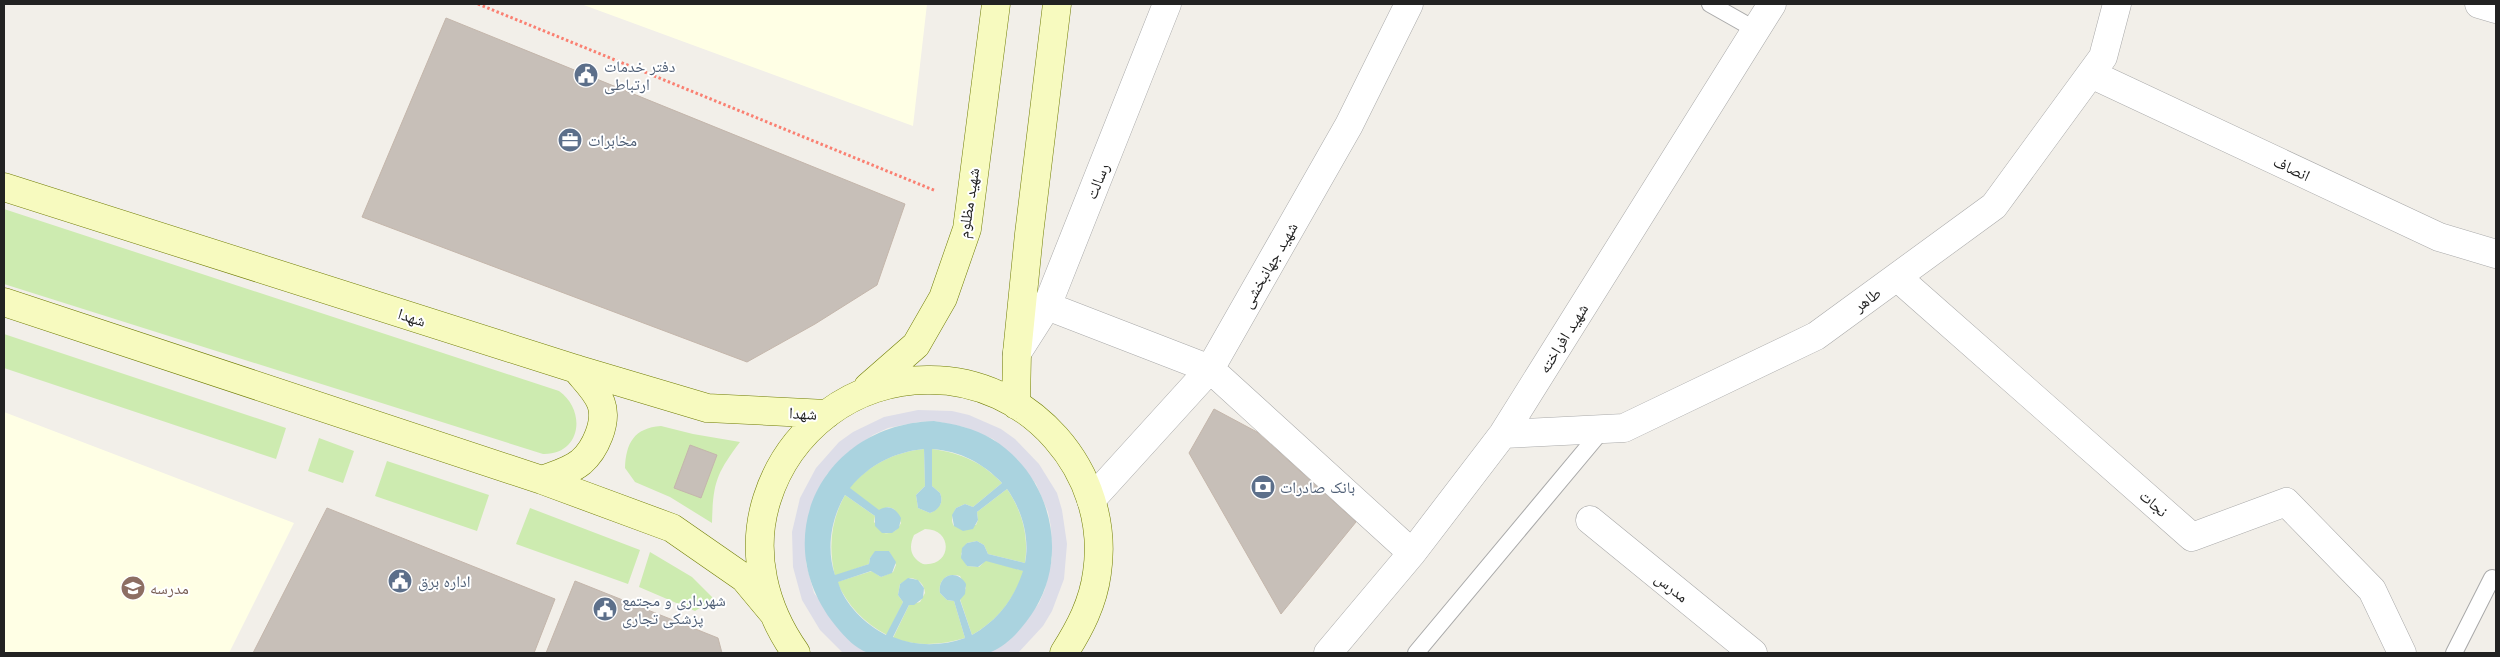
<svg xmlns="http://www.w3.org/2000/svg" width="2500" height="657" font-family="Quicksand,'Noto Naskh Arabic',sans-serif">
<rect width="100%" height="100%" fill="#f2efe9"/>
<path fill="#ffffe5" d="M 581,4 L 927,4 L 913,126 Z
M 4,412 L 294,523 L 229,653 L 4,653 Z"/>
<path fill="#cdebb0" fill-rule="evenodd" d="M 4,209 L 559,391 C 587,411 581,455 543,454 L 4,284 Z
M 4,334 L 286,428 L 276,459 L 4,368 Z
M 661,426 L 693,434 L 740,442 C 716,474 713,483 712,523 L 670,497 L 635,482 L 625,468 C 626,443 634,428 661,426 Z
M 319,438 L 354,451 L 343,483 L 308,471 Z
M 924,449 L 925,486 L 916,495 L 918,508 L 930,513 C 939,509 944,503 940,493 L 932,486 L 932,449 C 961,453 982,462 1002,483 L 973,507 L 965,504 L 956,508 C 953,514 950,520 954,526 L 976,525 L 978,520 L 977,512 L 1007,489 C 1022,511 1029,536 1025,563 L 988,554 L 984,545 L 977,541 L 967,543 L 961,554 L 967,566 L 979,567 L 986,560 L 1024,571 C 1014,599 998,620 972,635 L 960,599 L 966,588 L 960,576 C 947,572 938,580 940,593 L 947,600 L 954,601 L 965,638 C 941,645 918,647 893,638 L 909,605 L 920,602 L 925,593 C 924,584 919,579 910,578 L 900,584 L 898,595 L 903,602 L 887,635 C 864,623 848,606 837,582 L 872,571 L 881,577 L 893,572 L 896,565 L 889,551 L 876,551 L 870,558 L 869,564 L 835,576 C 828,547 831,520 845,495 L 875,516 L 874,522 L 884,533 C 892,534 897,531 901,523 L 894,509 L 888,507 L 879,511 L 849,488 C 869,465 894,452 924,449 ZM 925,529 C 954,529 952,567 923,564 C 911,558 908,548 914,535 Z
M 387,461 L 489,495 L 477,531 L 375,496 Z
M 530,508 L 640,550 L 628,584 L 516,544 Z
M 650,552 L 692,577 L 714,599 L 695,611 L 639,587 Z"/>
<path fill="#dddde8" d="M 918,410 L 952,411 L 969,415 L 1001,429 L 1015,439 L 1039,464 L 1057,493 L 1062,510 L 1067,544 L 1064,579 L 1052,611 L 1043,626 L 1018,653 L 989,653 L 1021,628 L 1039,603 L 1045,589 L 1052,558 L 1051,527 L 1048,512 L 1036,484 L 1017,459 L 993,439 L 964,427 L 934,421 L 918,422 L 888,428 L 873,435 L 848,452 L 827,474 L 813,502 L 806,563 L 814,593 L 852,642 L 869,653 L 843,653 L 820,630 L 802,600 L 793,567 L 792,532 L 800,498 L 816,468 L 839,442 L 853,432 L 884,417 Z"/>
<path fill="#aad3df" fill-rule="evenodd" d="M 934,421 C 954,424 974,428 992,439 C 1049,473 1070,552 1035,609 C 1025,625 1010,644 991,652 C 984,655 884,655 871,653 C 858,652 843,635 835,625 C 765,537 824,424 934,421 ZM 924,449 L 925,486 L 916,495 L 918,508 L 930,513 C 939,510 944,503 940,493 L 932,486 L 932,449 C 960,451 983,463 1002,483 L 973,507 L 965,504 L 956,508 L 952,515 L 954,526 L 963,531 L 973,529 L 978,520 L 977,512 L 1007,489 C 1022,510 1030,538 1025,563 L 988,554 L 984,545 L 977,541 L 967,543 L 962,548 L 961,558 L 967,566 L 978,567 L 986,561 L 1023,571 C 1014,599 998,620 972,635 L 960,600 L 965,594 L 966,584 C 957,568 937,575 940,593 L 947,600 L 954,601 L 965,638 C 942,646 917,647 893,637 L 909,605 L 914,605 L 923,598 L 924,588 L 918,580 L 908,578 L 900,584 L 898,595 L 903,602 L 886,635 C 865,624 845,605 838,582 L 871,571 L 881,577 L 892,573 L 896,562 L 889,551 L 875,551 L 870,558 L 869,564 L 835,575 C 826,549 831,519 845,495 L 875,516 L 875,526 L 882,533 L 892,533 L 899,528 L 901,518 C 896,508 888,504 879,510 L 850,488 C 869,465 894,452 924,449 Z"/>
<path fill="#c7bfb8" stroke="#c4b6ab" d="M 446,18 L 905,204 L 877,285 L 815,324 L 747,362 L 362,217 Z
M 1214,409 L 1257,432 L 1356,522 L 1281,614 L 1189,453 Z
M 690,445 L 717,455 L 701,498 L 674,488 Z
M 327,508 L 555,599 L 534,653 L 253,653 Z
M 575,581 L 718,638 L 722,653 L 546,653 Z"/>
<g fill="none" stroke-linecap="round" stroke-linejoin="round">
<defs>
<path id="service" d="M 1710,4 L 1756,30
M 1416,653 L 1603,429
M 2454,653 L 2492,578"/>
<path id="minor" d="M 2479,4 L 2496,9
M 2091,74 L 2439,237 L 2496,254
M 1897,277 L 2192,537 L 2286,502 L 2372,590 L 2402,653
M 1047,306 L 1210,369 L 1412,553
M 1017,353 L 1047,306 L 1167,4
M 1503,434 L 1624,428 L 1816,336 L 1994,206 L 2103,57 L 2117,4
M 1091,500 L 1210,369 L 1349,125 L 1409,4
M 1590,520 L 1753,653
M 1328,653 L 1412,553 L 1503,434 L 1772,4"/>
<path id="secondary" d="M 4,187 L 576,369 L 707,408 L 827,414
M 4,302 L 542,480 L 672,528 L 744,578 L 774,614
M 868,387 L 916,345 L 943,298 L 967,229 L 996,4
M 1016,405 L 1017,353 L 1029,234 L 1057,4
M 542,480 C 555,475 570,471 581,462 C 595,450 608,422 601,403 C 596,390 585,380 576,369
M 796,653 C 764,608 750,552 767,499 C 778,464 799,435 828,413 C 856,392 891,380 927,380 C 1029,378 1112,472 1097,573 C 1093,603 1080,628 1064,653"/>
</defs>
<use href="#service" stroke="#a9a9a9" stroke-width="18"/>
<use href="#minor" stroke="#a9a9a9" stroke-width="29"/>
<use href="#secondary" stroke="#707d05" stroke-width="29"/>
<path stroke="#fa8072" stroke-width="3" stroke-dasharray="2.5 2.5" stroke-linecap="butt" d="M 478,4 L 936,191"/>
<use href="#service" stroke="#fff" stroke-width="16"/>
<use href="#minor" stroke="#fff" stroke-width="28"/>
<use href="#secondary" stroke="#f7fabf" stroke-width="28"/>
</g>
<defs>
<symbol id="civic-disc" viewBox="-11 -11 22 22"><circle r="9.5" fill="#5c6f8a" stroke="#fff"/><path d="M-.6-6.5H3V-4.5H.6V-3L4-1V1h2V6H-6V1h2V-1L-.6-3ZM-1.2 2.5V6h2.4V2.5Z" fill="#fff"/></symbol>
<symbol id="office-disc" viewBox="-11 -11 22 22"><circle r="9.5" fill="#5c6f8a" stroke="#fff"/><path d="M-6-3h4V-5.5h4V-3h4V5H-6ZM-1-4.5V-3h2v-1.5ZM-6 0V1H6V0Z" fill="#fff"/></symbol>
<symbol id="bank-disc" viewBox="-11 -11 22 22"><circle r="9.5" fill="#5c6f8a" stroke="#fff"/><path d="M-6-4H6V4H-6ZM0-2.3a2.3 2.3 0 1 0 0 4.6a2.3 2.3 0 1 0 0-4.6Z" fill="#fff"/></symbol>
<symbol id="school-disc" viewBox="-11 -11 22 22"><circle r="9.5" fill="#8d6e63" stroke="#fff"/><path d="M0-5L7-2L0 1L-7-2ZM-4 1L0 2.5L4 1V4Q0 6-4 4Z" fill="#fff"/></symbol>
</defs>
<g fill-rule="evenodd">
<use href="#civic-disc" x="572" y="61" width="28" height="28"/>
<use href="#office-disc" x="556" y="126" width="28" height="28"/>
<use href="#bank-disc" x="1249" y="473" width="28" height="28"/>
<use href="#civic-disc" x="386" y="567" width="28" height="28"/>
<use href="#school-disc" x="119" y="574" width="28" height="28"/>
<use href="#civic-disc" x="591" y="595" width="28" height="28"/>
</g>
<g text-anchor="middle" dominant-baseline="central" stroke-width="4" stroke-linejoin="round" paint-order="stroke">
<g font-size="16" fill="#4e5e75" stroke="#fff" text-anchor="start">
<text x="604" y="66">دفتر خدمات<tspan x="604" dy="18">ارتباطی</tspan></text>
<text x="588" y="140">مخابرات</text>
<text x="1280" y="487">بانک صادرات</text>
<text x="418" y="581">اداره برق</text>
<text x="622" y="600">شهرداری و مجتمع<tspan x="622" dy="18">پزشکی تجاری</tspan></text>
</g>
<g font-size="16" fill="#222" stroke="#fff">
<text transform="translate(2292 168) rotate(25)">انصاف</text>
<text transform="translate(1097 181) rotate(-68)">رسالت</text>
<text transform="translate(968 203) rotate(-81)">شهید مظلوم</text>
<text transform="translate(1269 265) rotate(-60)">شهید جهانبخشی</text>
<text transform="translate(1867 299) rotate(-36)">طاهر</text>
<text transform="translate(412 317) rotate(18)">شهدا</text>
<text transform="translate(1563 338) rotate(-58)">شهید افراخته</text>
<text transform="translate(803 413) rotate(3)">شهدا</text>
<text transform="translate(2154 503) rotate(41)">نجات</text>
<text transform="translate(1672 587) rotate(39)">مدرس</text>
</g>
<g font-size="16" fill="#785e54" stroke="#fff" text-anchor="start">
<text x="150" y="588">مدرسه</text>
</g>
</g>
<rect width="2500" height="657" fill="none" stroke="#222222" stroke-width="10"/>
</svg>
